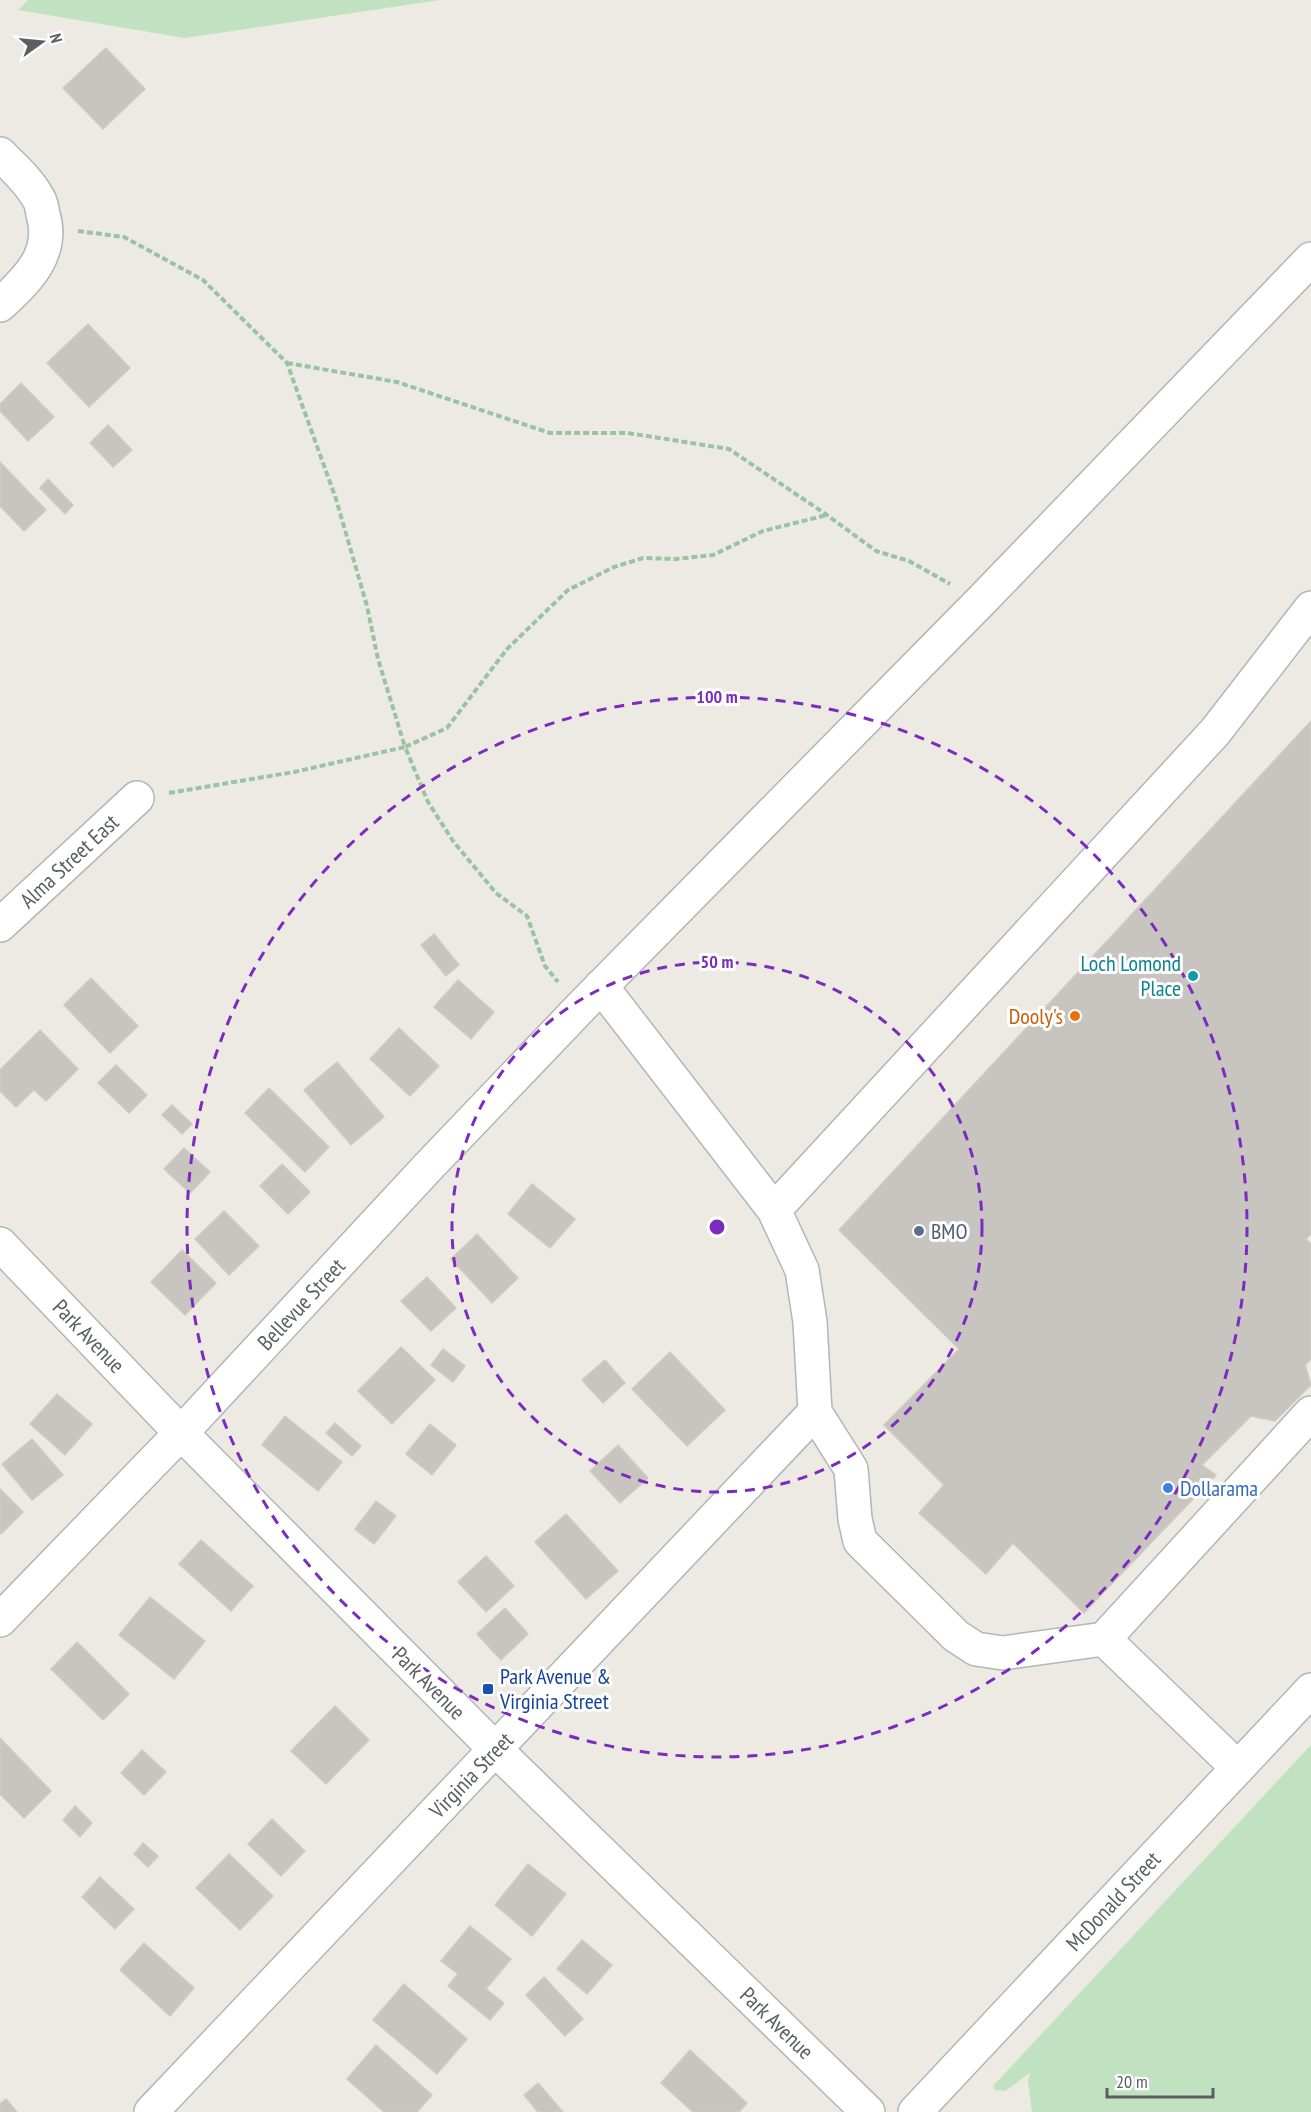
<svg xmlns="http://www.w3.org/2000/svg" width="1311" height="2112" font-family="'PT Sans Narrow',sans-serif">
<rect width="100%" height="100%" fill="#eceae2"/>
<path fill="#c1e2c1" d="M 28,0 L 440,0 L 185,38 L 18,10 Z
M 1311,1745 L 1311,2112 L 1032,2112 L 1028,2081 L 1030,2073 L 1005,2091 L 995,2090 L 993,2086 Z"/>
<path fill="#c8c5c0" stroke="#d0cbc1" stroke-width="1.5" d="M 106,48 L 145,89 L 103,129 L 63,88 Z
M 88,324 L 130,368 L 89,407 L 47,363 Z
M 21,383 L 54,417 L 28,441 L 0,411 L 0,404 Z
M 108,425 L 132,450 L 113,467 L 90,443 Z
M 0,462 L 46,510 L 24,531 L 0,506 Z
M 48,479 L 73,505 L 65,514 L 40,488 Z
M 1311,721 L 1311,1234 L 1306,1239 L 1311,1244 L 1311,1359 L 1305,1365 L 1311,1385 L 1275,1421 L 1251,1416 L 1202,1465 L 1216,1475 L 1084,1613 L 1013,1543 L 986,1574 L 919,1513 L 944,1485 L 884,1425 L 959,1349 L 839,1230 Z
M 434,934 L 459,965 L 446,976 L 421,945 Z
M 91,978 L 138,1026 L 110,1053 L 64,1005 Z
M 458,980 L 494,1012 L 471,1039 L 434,1007 Z
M 399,1028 L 439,1066 L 410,1096 L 370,1059 Z
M 40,1030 L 78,1069 L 46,1101 L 34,1090 L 16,1107 L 0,1091 L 0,1070 Z
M 337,1062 L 384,1117 L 351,1145 L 304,1090 Z
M 116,1065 L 147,1095 L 129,1113 L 98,1083 Z
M 269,1088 L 329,1147 L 305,1172 L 245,1113 Z
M 172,1105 L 192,1124 L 182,1134 L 162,1115 Z
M 184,1148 L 210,1172 L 190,1193 L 164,1169 Z
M 282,1164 L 310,1192 L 288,1214 L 260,1186 Z
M 532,1184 L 575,1219 L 550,1248 L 508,1214 Z
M 224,1211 L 259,1246 L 229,1275 L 195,1239 Z
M 477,1234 L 518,1278 L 492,1303 L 451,1259 Z
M 182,1250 L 216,1283 L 185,1315 L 151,1282 Z
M 427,1277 L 456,1308 L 431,1331 L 401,1301 Z
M 401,1347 L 435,1380 L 392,1424 L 358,1391 Z
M 443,1349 L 465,1366 L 453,1382 L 431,1365 Z
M 670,1352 L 725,1410 L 687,1446 L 632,1389 Z
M 605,1360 L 625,1383 L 603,1403 L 582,1380 Z
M 57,1394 L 92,1424 L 65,1455 L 30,1424 Z
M 285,1416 L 342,1462 L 318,1491 L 262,1445 Z
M 335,1423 L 361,1446 L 352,1456 L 326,1433 Z
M 430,1424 L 456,1445 L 432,1475 L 406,1454 Z
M 32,1439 L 63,1475 L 32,1500 L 2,1464 Z
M 618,1445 L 648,1478 L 620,1503 L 590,1471 Z
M 0,1489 L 23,1512 L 1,1534 L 0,1533 Z
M 376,1501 L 396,1516 L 374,1544 L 355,1529 Z
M 566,1514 L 618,1571 L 586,1599 L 535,1542 Z
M 201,1540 L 253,1586 L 231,1611 L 179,1564 Z
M 486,1556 L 514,1586 L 486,1612 L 458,1582 Z
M 150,1597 L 205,1641 L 174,1679 L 119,1635 Z
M 505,1608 L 528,1634 L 501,1660 L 477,1634 Z
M 77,1642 L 129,1694 L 103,1720 L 51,1669 Z
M 335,1706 L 369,1740 L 326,1784 L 291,1751 Z
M 0,1738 L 51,1791 L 24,1818 L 0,1794 Z
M 142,1750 L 166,1772 L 144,1795 L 121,1773 Z
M 75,1806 L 92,1823 L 80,1837 L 63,1820 Z
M 272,1819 L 305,1851 L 281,1876 L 248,1844 Z
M 143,1843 L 158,1856 L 148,1867 L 134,1854 Z
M 229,1854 L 273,1896 L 240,1930 L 196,1888 Z
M 528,1864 L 566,1894 L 532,1936 L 495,1905 Z
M 100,1877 L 134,1909 L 115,1929 L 82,1897 Z
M 470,1926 L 511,1959 L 486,1989 L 504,2003 L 490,2020 L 448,1986 L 458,1974 L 441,1961 Z
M 582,1940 L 612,1965 L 587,1994 L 557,1969 Z
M 144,1943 L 194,1988 L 170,2016 L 120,1970 Z
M 544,1977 L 583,2019 L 565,2036 L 526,1995 Z
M 404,1984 L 467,2039 L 437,2074 L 373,2020 Z
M 376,2045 L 432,2095 L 417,2112 L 384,2112 L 347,2079 Z
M 690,2050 L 747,2103 L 739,2112 L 693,2112 L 661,2083 Z
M 538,2083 L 563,2112 L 538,2112 L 524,2095 Z
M 6,2099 L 17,2112 L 0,2112 L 0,2104 Z"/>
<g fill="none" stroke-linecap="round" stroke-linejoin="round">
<defs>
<path id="minor" d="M 0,154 C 13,167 28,180 37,196 C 41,201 42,208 43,214 C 55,254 27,280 0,305
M 0,925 L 137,798
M 601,986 L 774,1210 L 802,1270 L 810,1322 L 815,1412 L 851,1469 L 855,1519 L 860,1541 L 956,1636 L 976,1649 L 1003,1653 L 1104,1639 L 1311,1413
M 774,1210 L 1215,732 L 1311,608
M 0,1244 L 181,1433 L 496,1750 L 868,2112
M 0,1620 L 181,1433 L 429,1166 L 580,1008 L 981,601 L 1311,259
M 1104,1639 L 1238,1768
M 151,2112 L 815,1412
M 915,2112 L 1311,1690"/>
</defs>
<use href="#minor" stroke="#b3b5b9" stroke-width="36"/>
<path stroke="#9bc2a6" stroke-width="4" stroke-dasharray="6 3" stroke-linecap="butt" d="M 78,231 L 124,237 L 203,280 L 287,363 L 336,499 L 367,606 L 378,659 L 405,747 L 447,728 L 507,649 L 568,590 L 614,567 L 643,558 L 676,559 L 713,555 L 763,531 L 827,515
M 287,363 L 397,382 L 550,433 L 628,433 L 729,449 L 827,515 L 876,551 L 909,561 L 950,584
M 169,793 L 294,772 L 405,747 L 428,802 L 453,841 L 496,893 L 527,916 L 545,966 L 558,982"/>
<use href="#minor" stroke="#fff" stroke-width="33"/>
</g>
<g fill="none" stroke="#7b2cbf" stroke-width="3" stroke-dasharray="10 8">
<circle cx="717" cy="1227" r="265"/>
<circle cx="717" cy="1227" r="530"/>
</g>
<circle fill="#0f9aa8" stroke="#fff" stroke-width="2" cx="1193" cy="976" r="6"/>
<circle fill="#e8710a" stroke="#fff" stroke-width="2" cx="1075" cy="1016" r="6"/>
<circle fill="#5c6f8a" stroke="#fff" stroke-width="2" cx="919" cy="1231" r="6"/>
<circle fill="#3f7fe0" stroke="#fff" stroke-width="2" cx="1168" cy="1488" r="6"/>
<rect fill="#1a4fb4" stroke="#fff" stroke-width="2" x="482" y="1683" width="12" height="12" rx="3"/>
<g text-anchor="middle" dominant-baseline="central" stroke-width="6" stroke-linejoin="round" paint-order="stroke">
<g font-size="22" fill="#5b5e62" stroke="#fff">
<text transform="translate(69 861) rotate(-43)">Alma Street East</text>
<text transform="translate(301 1304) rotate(-47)">Bellevue Street</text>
<text transform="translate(89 1336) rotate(46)">Park Avenue</text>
<text transform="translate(429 1683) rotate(45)">Park Avenue</text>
<text transform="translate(471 1775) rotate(-46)">Virginia Street</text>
<text transform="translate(1113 1901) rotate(-47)">McDonald Street</text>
<text transform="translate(777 2023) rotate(44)">Park Avenue</text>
</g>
<g font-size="22" fill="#0d838f" stroke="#fff" text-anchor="end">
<text x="1181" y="963">Loch Lomond<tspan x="1181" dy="25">Place</tspan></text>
</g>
<g font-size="22" fill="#c56008" stroke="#fff" text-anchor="end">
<text x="1063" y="1016">Dooly's</text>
</g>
<g font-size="22" fill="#4e5e75" stroke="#fff" text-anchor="start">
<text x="931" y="1231">BMO</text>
</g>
<g font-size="22" fill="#366cbe" stroke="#fff" text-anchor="start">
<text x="1180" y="1488">Dollarama</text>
</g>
<g font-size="22" fill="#164399" stroke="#fff" text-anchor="start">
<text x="500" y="1676">Park Avenue &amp;<tspan x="500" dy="25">Virginia Street</tspan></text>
</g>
</g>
<circle cx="717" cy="1227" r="9" fill="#7b2cbf" stroke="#fff" stroke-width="3"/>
<g font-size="18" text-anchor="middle" font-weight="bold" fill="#7b2cbf" stroke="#fff" stroke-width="6" stroke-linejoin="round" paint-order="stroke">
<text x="717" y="703">100 m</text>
<text x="717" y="968">50 m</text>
</g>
<g transform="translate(42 42) rotate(75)" stroke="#ffffff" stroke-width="4.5" paint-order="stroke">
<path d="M0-4.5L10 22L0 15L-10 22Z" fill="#5b5e62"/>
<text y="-9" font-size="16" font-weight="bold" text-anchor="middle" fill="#5b5e62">N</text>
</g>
<path d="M1107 2088v9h106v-9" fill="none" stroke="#5b5e62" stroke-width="3"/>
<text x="1116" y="2088" font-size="18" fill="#5b5e62" stroke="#ffffff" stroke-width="4.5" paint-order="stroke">20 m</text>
</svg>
